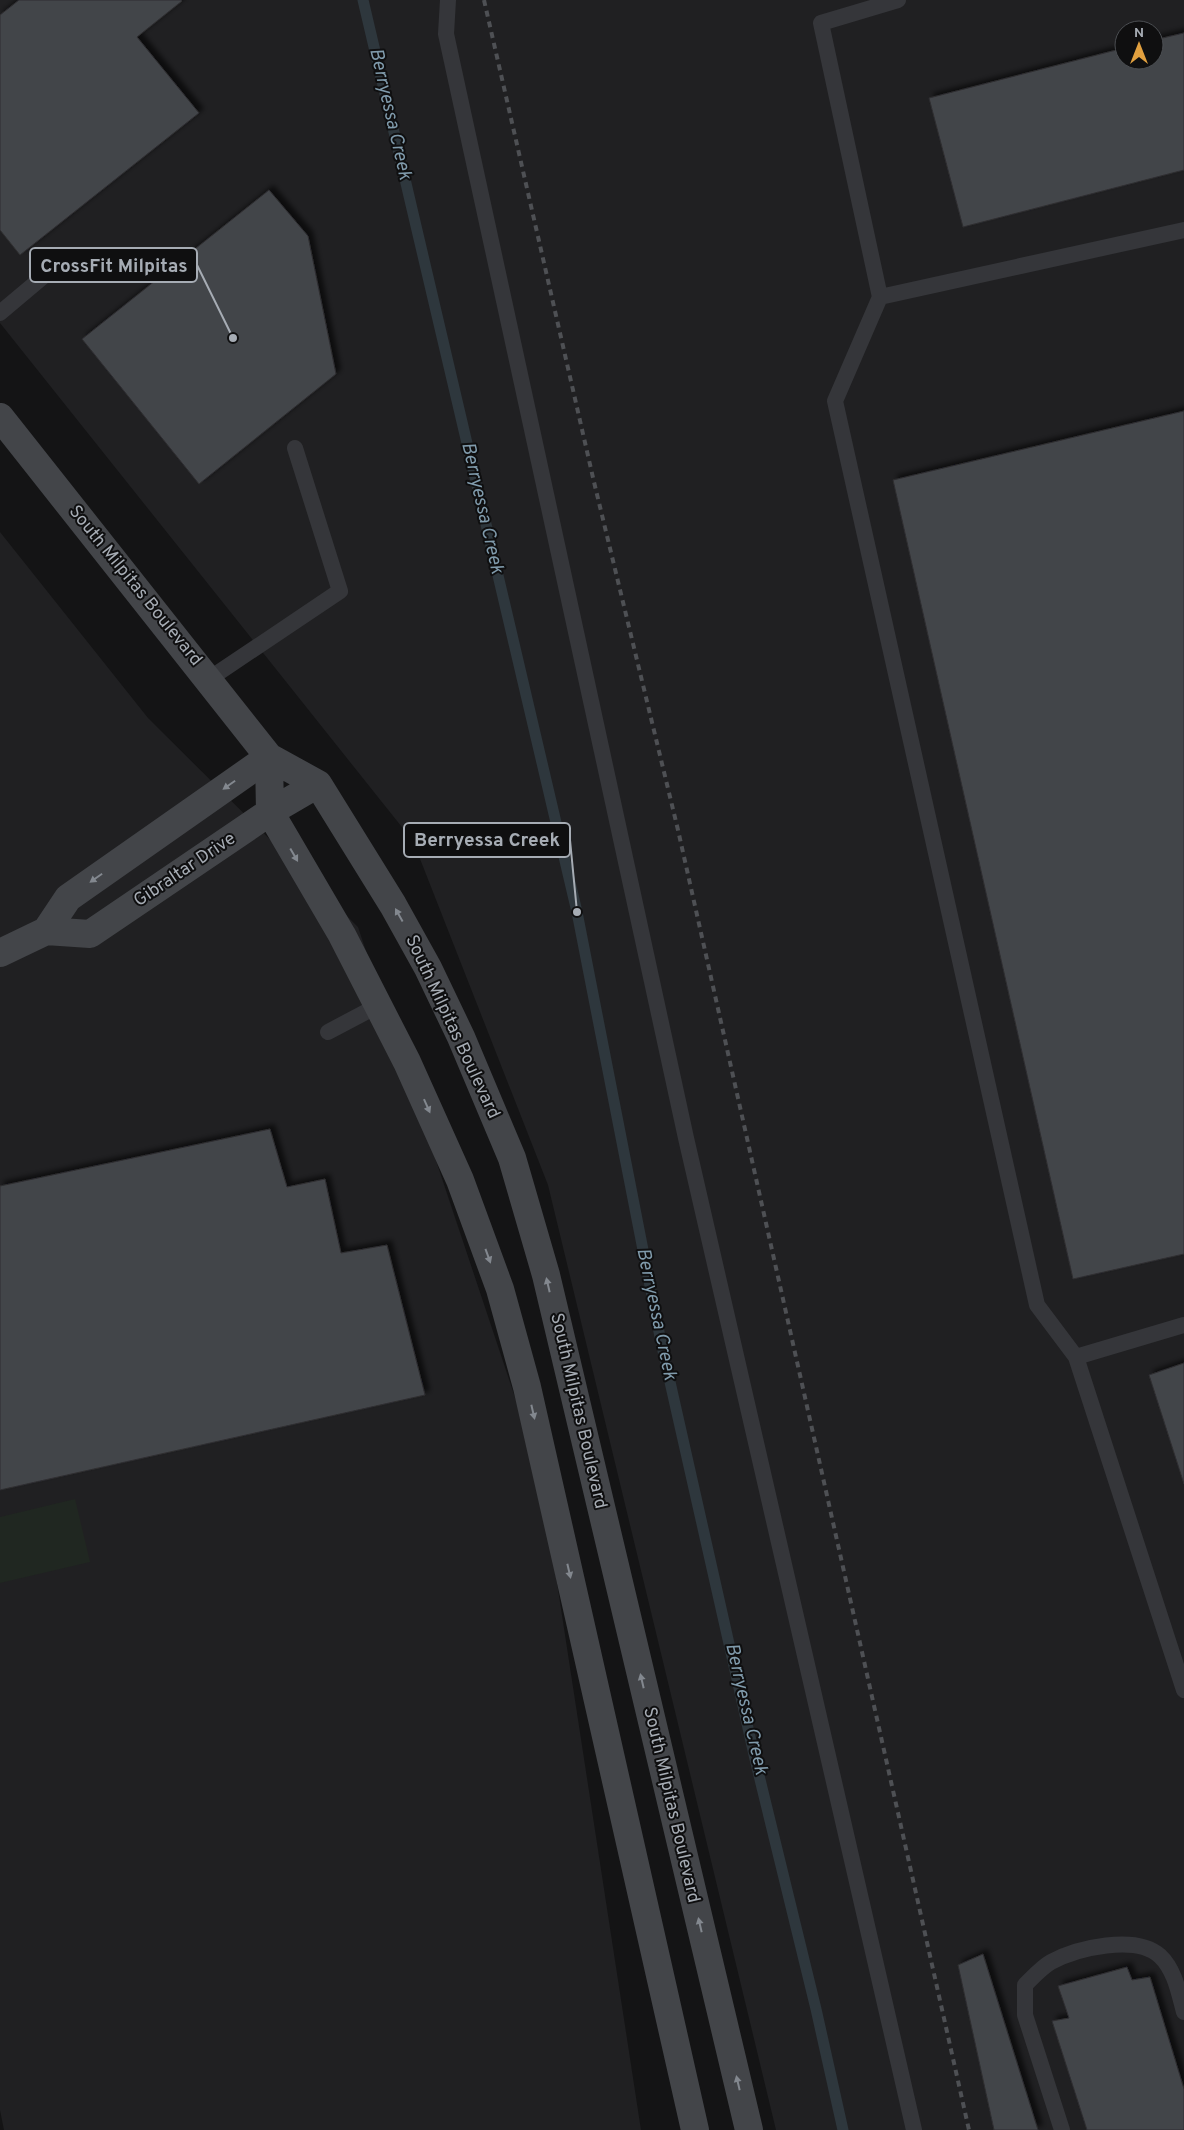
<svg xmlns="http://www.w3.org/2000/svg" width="1184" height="2130" font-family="Overpass,sans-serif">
<defs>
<filter id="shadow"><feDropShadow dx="4.5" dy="-4.5" stdDeviation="2.5" flood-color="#0009"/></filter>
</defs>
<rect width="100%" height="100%" fill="#141415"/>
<path fill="#202022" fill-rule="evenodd" d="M 0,0 L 1184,0 L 1184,2130 L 776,2130 L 548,1185 L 413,841 L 0,323 ZM 1124,30 L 1154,30 L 1154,60 L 1124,60 Z
M 0,532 L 148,718 L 358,927 L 540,1472 L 641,2130 L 4,2130 L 0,2110 Z"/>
<path fill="#202721" d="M 75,1499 L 90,1562 L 0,1583 L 0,1517 Z"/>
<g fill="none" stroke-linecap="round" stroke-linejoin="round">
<path stroke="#2e373d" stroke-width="11" d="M 363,0 L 577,912 L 661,1342 L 755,1759 L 816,2009 L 843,2130"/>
</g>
<path fill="#434448" stroke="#2e2e31" filter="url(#shadow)" d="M 19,0 L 181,0 L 182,1 L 137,37 L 199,113 L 20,255 L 0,230 L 0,15 Z
M 1184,33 L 1184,170 L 963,227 L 929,98 L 1124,48 L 1124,60 L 1154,60 L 1154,40 Z
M 269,190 L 308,236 L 336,374 L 199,484 L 82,339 Z
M 1184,411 L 1184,1254 L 1073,1279 L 893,480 Z
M 270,1129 L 287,1187 L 325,1179 L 341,1253 L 387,1245 L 425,1395 L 0,1490 L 0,1186 Z
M 1184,1363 L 1184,1484 L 1149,1375 Z
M 983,1954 L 1038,2130 L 994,2130 L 958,1965 Z
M 1127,1967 L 1132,1980 L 1150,1977 L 1184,2089 L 1184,2130 L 1087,2130 L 1052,2021 L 1069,2018 L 1058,1986 Z"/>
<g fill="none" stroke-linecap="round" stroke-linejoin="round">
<path stroke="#35363a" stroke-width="16" d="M 448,0 L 446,34 L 686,1138 L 914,2130
M 898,0 L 821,23 L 880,297 L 1184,230
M 880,297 L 835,401 L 1037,1305 L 1076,1357 L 1184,1690
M 0,313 L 57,265
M 209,679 L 340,591 L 295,448
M 328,1032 L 379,1005
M 1076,1357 L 1184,1325
M 1062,2130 L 1025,2015 L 1025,1985 C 1033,1977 1042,1967 1051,1962 C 1077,1948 1136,1934 1160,1956 C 1175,1970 1179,1994 1184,2012"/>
<path stroke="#434549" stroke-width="28" d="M 0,417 L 269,757 L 318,784 L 393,905 L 428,968 L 461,1037 L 512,1158 L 546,1275 L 749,2130
M 269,757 L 270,812 L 342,935 L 407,1062 L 460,1180 L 500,1289 L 527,1387 L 695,2130
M 46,931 L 68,898 L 269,757
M 0,953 L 46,931 L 90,934 L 270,812 L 318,784"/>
<path stroke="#4e5054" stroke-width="4" stroke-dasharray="6 5" stroke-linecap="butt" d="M 484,0 L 594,482 L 678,830 L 969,2130"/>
</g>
<defs><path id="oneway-solid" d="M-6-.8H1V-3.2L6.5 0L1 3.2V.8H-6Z" transform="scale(1.25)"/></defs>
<g fill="#83888f">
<use href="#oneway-solid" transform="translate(229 785) rotate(145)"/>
<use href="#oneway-solid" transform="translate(294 855) rotate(60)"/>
<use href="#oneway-solid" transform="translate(96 878) rotate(145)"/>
<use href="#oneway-solid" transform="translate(399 915) rotate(-119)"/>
<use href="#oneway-solid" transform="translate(427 1106) rotate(66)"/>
<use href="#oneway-solid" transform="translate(488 1256) rotate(70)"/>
<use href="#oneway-solid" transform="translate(548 1285) rotate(-103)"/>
<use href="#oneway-solid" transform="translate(533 1412) rotate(77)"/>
<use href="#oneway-solid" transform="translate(569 1571) rotate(77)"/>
<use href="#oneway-solid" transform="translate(642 1681) rotate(-103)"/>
<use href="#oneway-solid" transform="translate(700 1925) rotate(-103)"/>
<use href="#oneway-solid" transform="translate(738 2083) rotate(-103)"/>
</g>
<g text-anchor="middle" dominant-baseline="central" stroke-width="4" stroke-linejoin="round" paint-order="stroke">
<g font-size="18" fill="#a6acb4" stroke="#0f0f10">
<text transform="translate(135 586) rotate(51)">South Milpitas Boulevard</text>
<text transform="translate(185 870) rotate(-34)">Gibraltar Drive</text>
<text transform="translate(452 1027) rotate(65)">South Milpitas Boulevard</text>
<text transform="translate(578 1411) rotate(77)">South Milpitas Boulevard</text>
<text transform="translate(671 1805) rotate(77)">South Milpitas Boulevard</text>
</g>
<g font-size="19" font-style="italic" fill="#809bac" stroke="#0f0f10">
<text transform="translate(390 114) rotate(77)">Berryessa Creek</text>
<text transform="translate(482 508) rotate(77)">Berryessa Creek</text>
<text transform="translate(656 1314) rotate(78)">Berryessa Creek</text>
<text transform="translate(746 1709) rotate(77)">Berryessa Creek</text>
</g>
</g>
<path fill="none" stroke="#a6acb4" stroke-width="2" d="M233 338L197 265M577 912L570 840"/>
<g fill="#a6acb4" stroke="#0f0f10" stroke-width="2">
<circle cx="233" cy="338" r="5"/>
<circle cx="577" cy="912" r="5"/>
</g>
<g fill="#0f0f10" stroke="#a6acb4" stroke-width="2">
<rect x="30" y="248" width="167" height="34" rx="5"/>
<rect x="404" y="823" width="166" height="34" rx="5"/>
</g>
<g font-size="19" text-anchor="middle" font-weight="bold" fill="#a6acb4">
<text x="114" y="272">CrossFit Milpitas</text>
<text x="487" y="846">Berryessa Creek</text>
</g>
<g transform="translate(1139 45)"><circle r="24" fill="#0f0f10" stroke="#4b4e52"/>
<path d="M0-4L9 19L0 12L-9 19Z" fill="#e1a03f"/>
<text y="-8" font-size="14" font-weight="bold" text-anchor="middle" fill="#a6acb4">N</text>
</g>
</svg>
